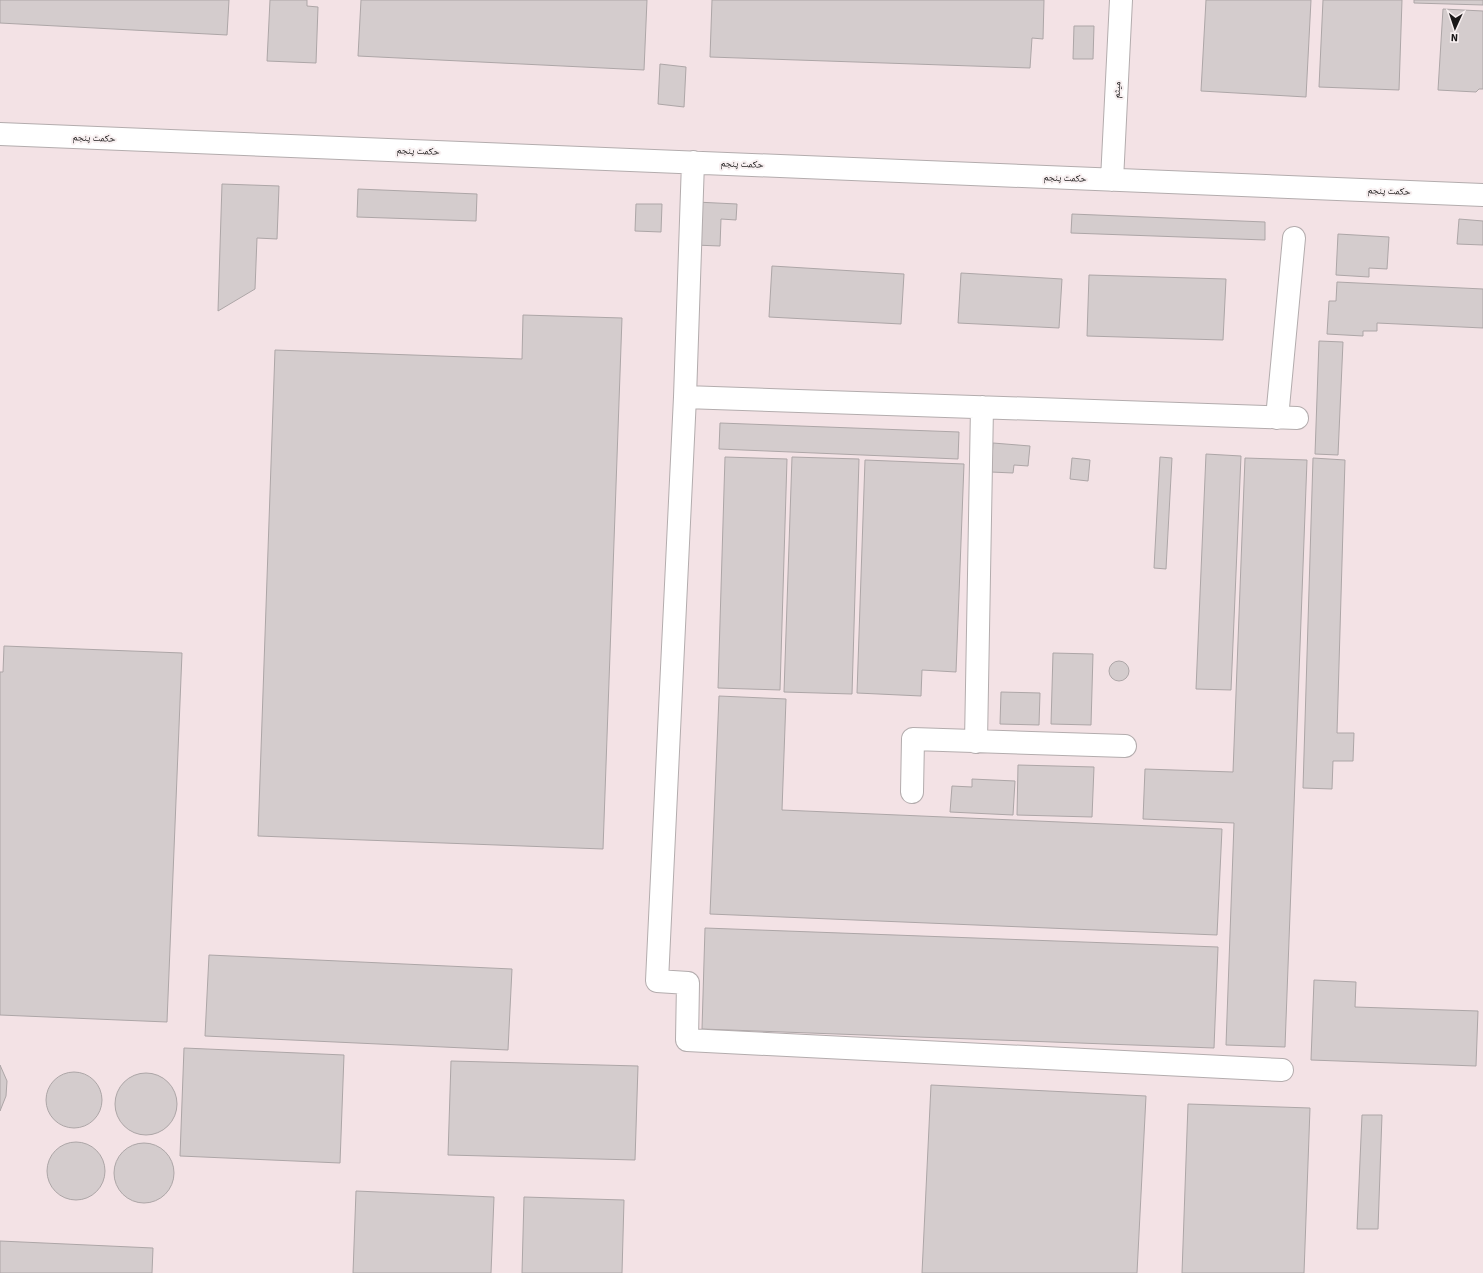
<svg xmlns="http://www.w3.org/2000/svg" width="1483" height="1273" font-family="'Source Sans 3','Noto Naskh Arabic',sans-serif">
<rect width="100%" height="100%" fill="#f8f0f1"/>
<path fill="#f3e2e5" d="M 0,0 L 1483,0 L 1483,1273 L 0,1273 Z"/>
<path fill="#d4cccd" stroke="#ada6a7" d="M 0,0 L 229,0 L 227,35 L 0,23 Z
M 270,0 L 307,0 L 307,6 L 318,7 L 316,63 L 267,61 Z
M 361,0 L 647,0 L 644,70 L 358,56 Z
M 712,0 L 1044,0 L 1043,39 L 1032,38 L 1030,68 L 710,57 Z
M 1206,0 L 1311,0 L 1306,97 L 1201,91 Z
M 1323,0 L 1402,0 L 1399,90 L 1319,87 Z
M 1414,0 L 1483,0 L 1483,5 L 1414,3 Z
M 1443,9 L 1483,11 L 1483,89 L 1479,89 L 1476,92 L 1438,90 Z
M 1074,26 L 1094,26 L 1093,59 L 1073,59 Z
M 660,64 L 686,67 L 684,107 L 658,104 Z
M 222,184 L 279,186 L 277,239 L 257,238 L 255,289 L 218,311 Z
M 358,189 L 477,194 L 476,221 L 357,217 Z
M 696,202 L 737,204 L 736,220 L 721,219 L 720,246 L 694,245 Z
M 636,204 L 662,204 L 661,232 L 635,231 Z
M 1072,214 L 1265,222 L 1265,240 L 1071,233 Z
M 1459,219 L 1483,221 L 1483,245 L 1457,244 Z
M 1338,234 L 1389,237 L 1387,269 L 1369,268 L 1369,277 L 1336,275 Z
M 772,266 L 904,274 L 901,324 L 769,317 Z
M 961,273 L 1062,279 L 1059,328 L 958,323 Z
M 1089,275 L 1226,279 L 1223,340 L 1087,336 Z
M 1337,282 L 1483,289 L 1483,328 L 1377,323 L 1377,331 L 1363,331 L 1363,336 L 1327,334 L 1329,301 L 1336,301 Z
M 523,315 L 622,318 L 603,849 L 258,836 L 275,350 L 522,359 Z
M 1319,341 L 1343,342 L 1338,455 L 1315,454 Z
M 720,423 L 959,432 L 958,459 L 719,449 Z
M 993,443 L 1030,446 L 1028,466 L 1014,465 L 1013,473 L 991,472 Z
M 1206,454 L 1241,456 L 1231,690 L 1196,689 Z
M 725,457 L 787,459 L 780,690 L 718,688 Z
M 792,457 L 859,459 L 852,694 L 784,692 Z
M 1160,457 L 1172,458 L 1166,569 L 1154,568 Z
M 1072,458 L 1090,460 L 1088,481 L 1070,479 Z
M 1245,458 L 1307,460 L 1285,1047 L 1226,1045 L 1234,823 L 1143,819 L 1145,769 L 1233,772 Z
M 1313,458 L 1345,460 L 1337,733 L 1354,733 L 1353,761 L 1333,761 L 1332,789 L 1303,788 Z
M 865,460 L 964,464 L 956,672 L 922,670 L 921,696 L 857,693 Z
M 4,646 L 182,653 L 167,1022 L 0,1015 L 0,672 L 3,672 Z
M 1053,653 L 1093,654 L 1091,725 L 1051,724 Z
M1109 671a10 10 0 1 1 20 0a10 10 0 1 1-20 0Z
M 1001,692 L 1040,693 L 1039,725 L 1000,724 Z
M 719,696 L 786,699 L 782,810 L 1222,829 L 1217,935 L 710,914 Z
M 1018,765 L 1094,767 L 1092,817 L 1017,815 Z
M 972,779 L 1015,781 L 1013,815 L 950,812 L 952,786 L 972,787 Z
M 705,928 L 1218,947 L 1214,1048 L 702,1029 Z
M 209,955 L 512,969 L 508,1050 L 205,1036 Z
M 1314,980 L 1356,982 L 1355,1007 L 1478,1011 L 1476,1066 L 1311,1060 Z
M 184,1048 L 344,1055 L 340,1163 L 180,1156 Z
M 451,1061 L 638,1066 L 635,1160 L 448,1155 Z
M 0,1065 L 7,1081 L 6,1096 L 0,1111 Z
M46 1100a28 28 0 1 1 56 0a28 28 0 1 1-56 0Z
M115 1104a31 31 0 1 1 62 0a31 31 0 1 1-62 0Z
M 931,1085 L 1146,1096 L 1137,1273 L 922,1273 Z
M 1188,1104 L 1310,1108 L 1304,1273 L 1182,1273 Z
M 1362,1115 L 1382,1115 L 1378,1229 L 1357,1229 Z
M47 1171a29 29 0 1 1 58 0a29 29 0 1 1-58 0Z
M114 1173a30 30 0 1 1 60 0a30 30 0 1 1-60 0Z
M 356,1191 L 494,1197 L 491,1273 L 353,1273 Z
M 524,1197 L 624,1200 L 622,1273 L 522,1273 Z
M 0,1241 L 153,1248 L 152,1273 L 0,1273 Z"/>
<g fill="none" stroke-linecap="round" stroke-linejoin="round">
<defs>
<path id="minor" d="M 0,134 L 1483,195
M 693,162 L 685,397 L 657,981 L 688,983 L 687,1040 L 1282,1070
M 1112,180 L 1121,0
M 685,397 L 1297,418
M 1277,418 L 1294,238
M 976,742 L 982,407
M 912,792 L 913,739 L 1125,746"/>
</defs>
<use href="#minor" stroke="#b3acad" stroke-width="24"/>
<use href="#minor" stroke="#fff" stroke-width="22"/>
</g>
<g text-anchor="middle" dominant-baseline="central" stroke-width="4" stroke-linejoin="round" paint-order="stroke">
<g font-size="10" fill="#1a1818" stroke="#f8f0f1">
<text transform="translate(1117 90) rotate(-87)">میثم</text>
<text transform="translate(94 138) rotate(2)">حکمت پنجم</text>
<text transform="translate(418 151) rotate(2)">حکمت پنجم</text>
<text transform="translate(742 164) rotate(2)">حکمت پنجم</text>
<text transform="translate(1065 178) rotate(2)">حکمت پنجم</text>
<text transform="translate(1389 191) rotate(2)">حکمت پنجم</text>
</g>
</g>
<g transform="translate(1455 28) rotate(183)" stroke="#f8f0f1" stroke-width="3" paint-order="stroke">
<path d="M0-3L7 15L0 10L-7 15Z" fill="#1a1818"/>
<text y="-6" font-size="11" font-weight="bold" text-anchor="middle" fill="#1a1818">N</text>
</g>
</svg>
